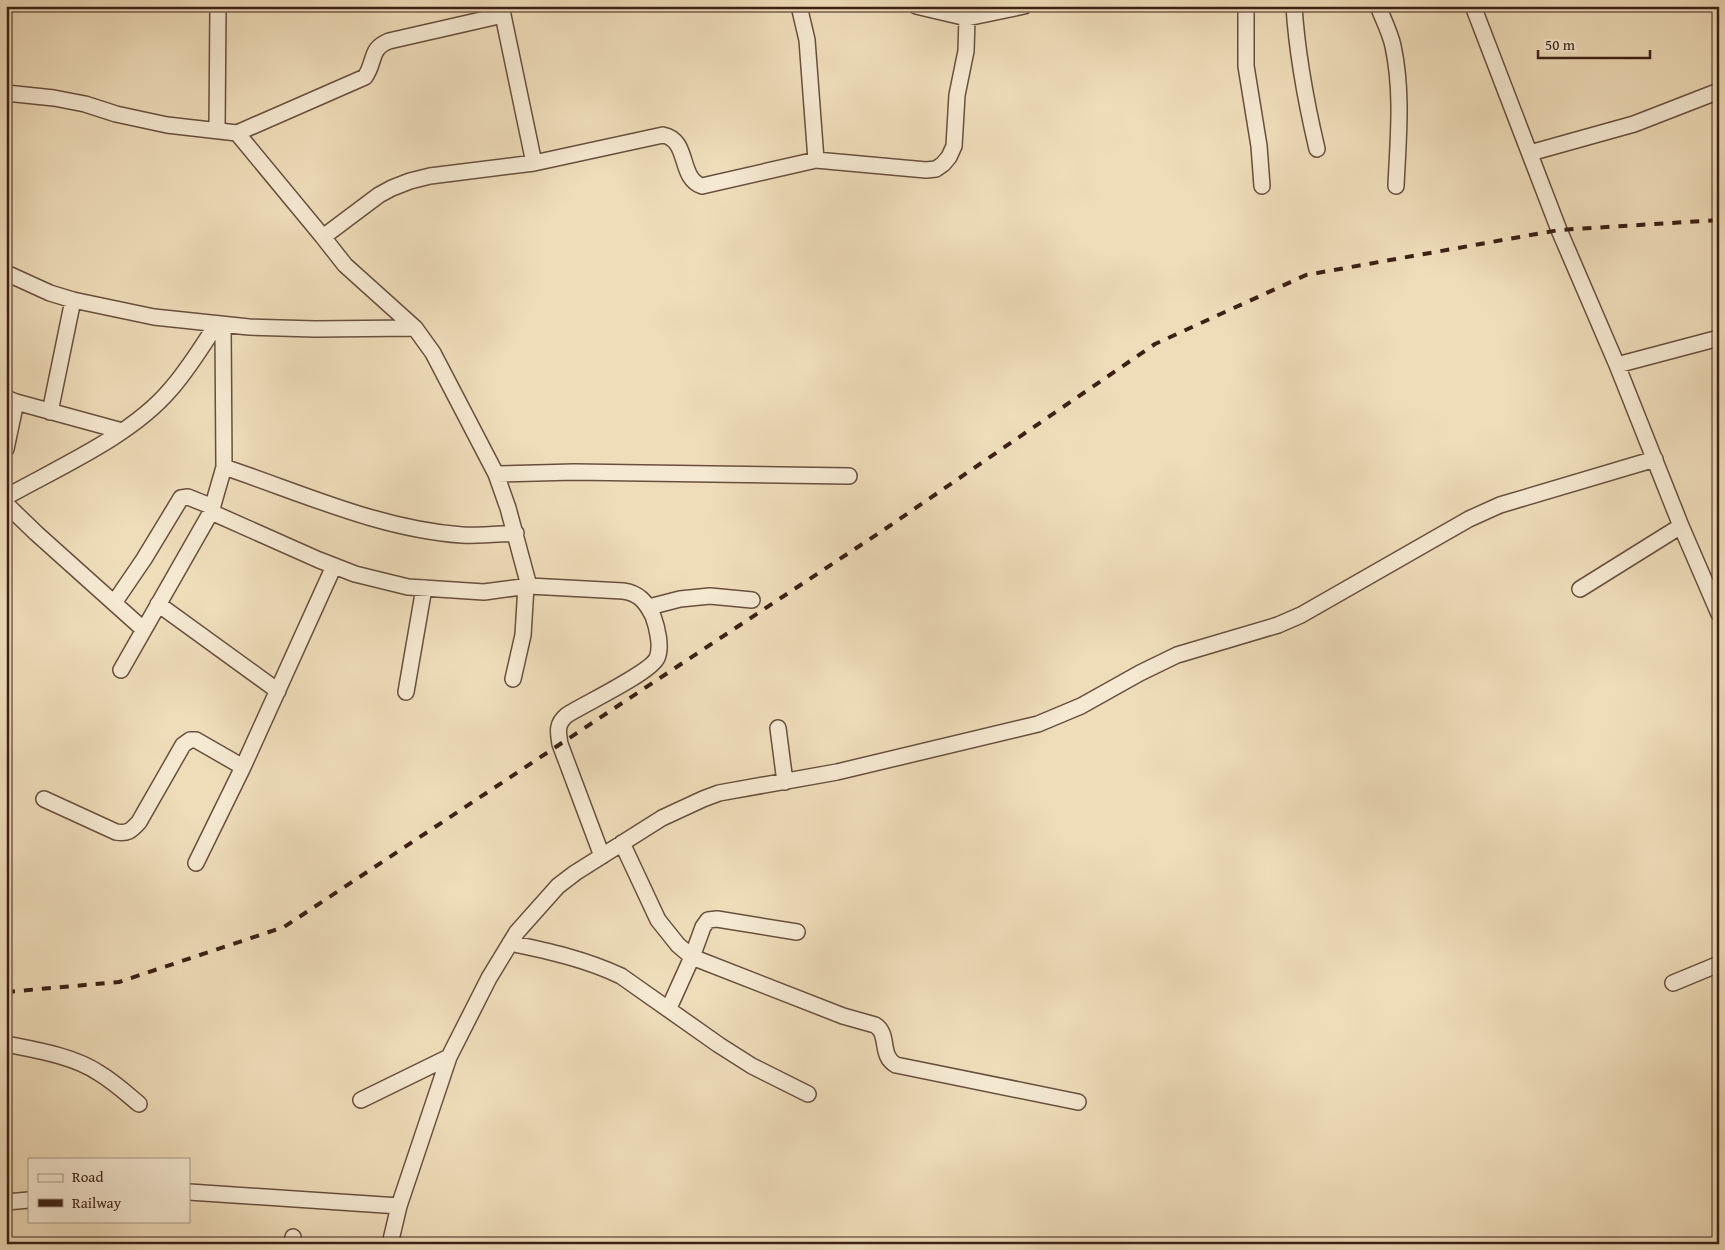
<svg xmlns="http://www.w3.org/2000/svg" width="1725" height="1250" font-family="'Gentium Book Plus',serif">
<rect width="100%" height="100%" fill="#efddba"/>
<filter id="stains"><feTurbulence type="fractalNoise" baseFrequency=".004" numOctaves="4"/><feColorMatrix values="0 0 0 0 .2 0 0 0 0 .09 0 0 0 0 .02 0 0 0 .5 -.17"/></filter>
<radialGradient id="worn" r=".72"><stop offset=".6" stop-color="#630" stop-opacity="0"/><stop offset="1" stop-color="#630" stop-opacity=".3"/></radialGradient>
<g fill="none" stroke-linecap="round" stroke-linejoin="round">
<defs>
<path id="minor" d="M 799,6 L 807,40 L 816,160 L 926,170 L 936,169 L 943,164 L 949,157 L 954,146 L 957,95 L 966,51 L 967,18
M 916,6 L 967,18 L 1024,6
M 1246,6 L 1246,66 L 1259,146 L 1262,186
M 1294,6 C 1297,55 1306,102 1317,149
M 1378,6 C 1383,19 1390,32 1393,46 C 1403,92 1398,140 1396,186
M 1473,6 L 1559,230 L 1617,365 L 1681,526 L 1719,614
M 6,93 L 54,98 L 85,104 L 116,114 L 167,125 L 237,133 L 365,77 C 376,61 369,49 389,41 L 503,15 L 501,6
M 217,130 L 218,6
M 237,133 L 323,237 L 379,195 L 392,188 L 410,181 L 430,176 L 534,163 L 503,15
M 1530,153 L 1634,124 L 1719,91
M 534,163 L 663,135 C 690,140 678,178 702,186 L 816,160
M 323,237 L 345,265 L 415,328 L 433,353 L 496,474 L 508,508 L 529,586
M 6,273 L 50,293 L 73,300 L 154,317 L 249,327 L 315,329 L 415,328
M 223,325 L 224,467 C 302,493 379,529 462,535 C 479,536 498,534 516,533
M 1617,365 L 1719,338
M 6,398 L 16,402 L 6,449
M 16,402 L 122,431
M 50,412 L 73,300
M 496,474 L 574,472 L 849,476
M 6,497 C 59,467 131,436 170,390 C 188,370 202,346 217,324
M 6,504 L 36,533 L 143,629
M 211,512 L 319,560 L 355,574 L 408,587 L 484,592 L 529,586 L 623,591 C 639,593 646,602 653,616 C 657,627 662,647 657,658 C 650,673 584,704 567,715 C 556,724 558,732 560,744 L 602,856
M 1580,589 L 1681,526
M 114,603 L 144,559 L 181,498 L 188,497 L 213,507
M 158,604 L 278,691
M 649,607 L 680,599 L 710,596 L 752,600
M 121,670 L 211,512 L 224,467
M 513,679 L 523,635 L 526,586
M 406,692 L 424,588
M 778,728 L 785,782
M 44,799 L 116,832 C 127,834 131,831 139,822 L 183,745 L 190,740 L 196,740 L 243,767
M 622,843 L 658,920 L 678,945 L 692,957 L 843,1016 L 875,1025 C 890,1034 879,1056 896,1065 L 1078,1102
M 196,863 L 243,767 L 334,566
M 510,943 C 548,951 585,959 621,976 L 719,1045 L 752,1066 L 808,1094
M 1673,983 L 1719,964
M 669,1008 L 692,957 L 703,927 L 708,920 L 717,919 L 797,932
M 6,1044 C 36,1050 74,1056 99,1073 C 114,1082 126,1093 139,1104
M 361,1100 L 449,1057
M 189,1192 L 399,1206
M 6,1202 L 29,1200
M 292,1244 L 293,1237
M 390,1244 L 399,1206 L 449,1057 L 489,978 L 517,932 L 558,886 L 575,873 L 662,818 L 703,799 L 719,793 L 837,772 L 1038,724 L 1081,706 L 1140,673 L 1177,655 L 1278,625 L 1301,615 L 1469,519 L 1500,505 L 1655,459"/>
</defs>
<use href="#minor" stroke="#694f3f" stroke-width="18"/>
<use href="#minor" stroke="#f5e9d2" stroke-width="15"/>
<path stroke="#3c2016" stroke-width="4" stroke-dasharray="9 9" stroke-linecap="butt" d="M 6,992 L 119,982 L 284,927 L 885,529 L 1155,344 L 1306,275 L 1559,230 L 1719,220"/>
</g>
<rect width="1725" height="1250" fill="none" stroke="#efddba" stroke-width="25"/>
<rect x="8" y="8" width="1710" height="1235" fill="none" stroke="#3c2016" stroke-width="2.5"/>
<rect x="12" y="12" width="1700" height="1225" fill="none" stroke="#3c2016"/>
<rect x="28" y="1158" width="162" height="65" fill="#f5e9d2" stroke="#ab9987"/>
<rect x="38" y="1174" width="25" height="8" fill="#f5e9d2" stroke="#ab9987"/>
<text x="72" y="1182" font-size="15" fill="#3c2016">Road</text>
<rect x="38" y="1199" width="25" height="8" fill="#3c2016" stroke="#ab9987"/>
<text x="72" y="1208" font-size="15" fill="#3c2016">Railway</text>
<path d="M1538 50v8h112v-8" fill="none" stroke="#3c2016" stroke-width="2.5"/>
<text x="1545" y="50" font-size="15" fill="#3c2016" stroke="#f5e9d2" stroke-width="4" paint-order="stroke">50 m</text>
<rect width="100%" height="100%" filter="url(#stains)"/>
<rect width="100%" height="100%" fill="url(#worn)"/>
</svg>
